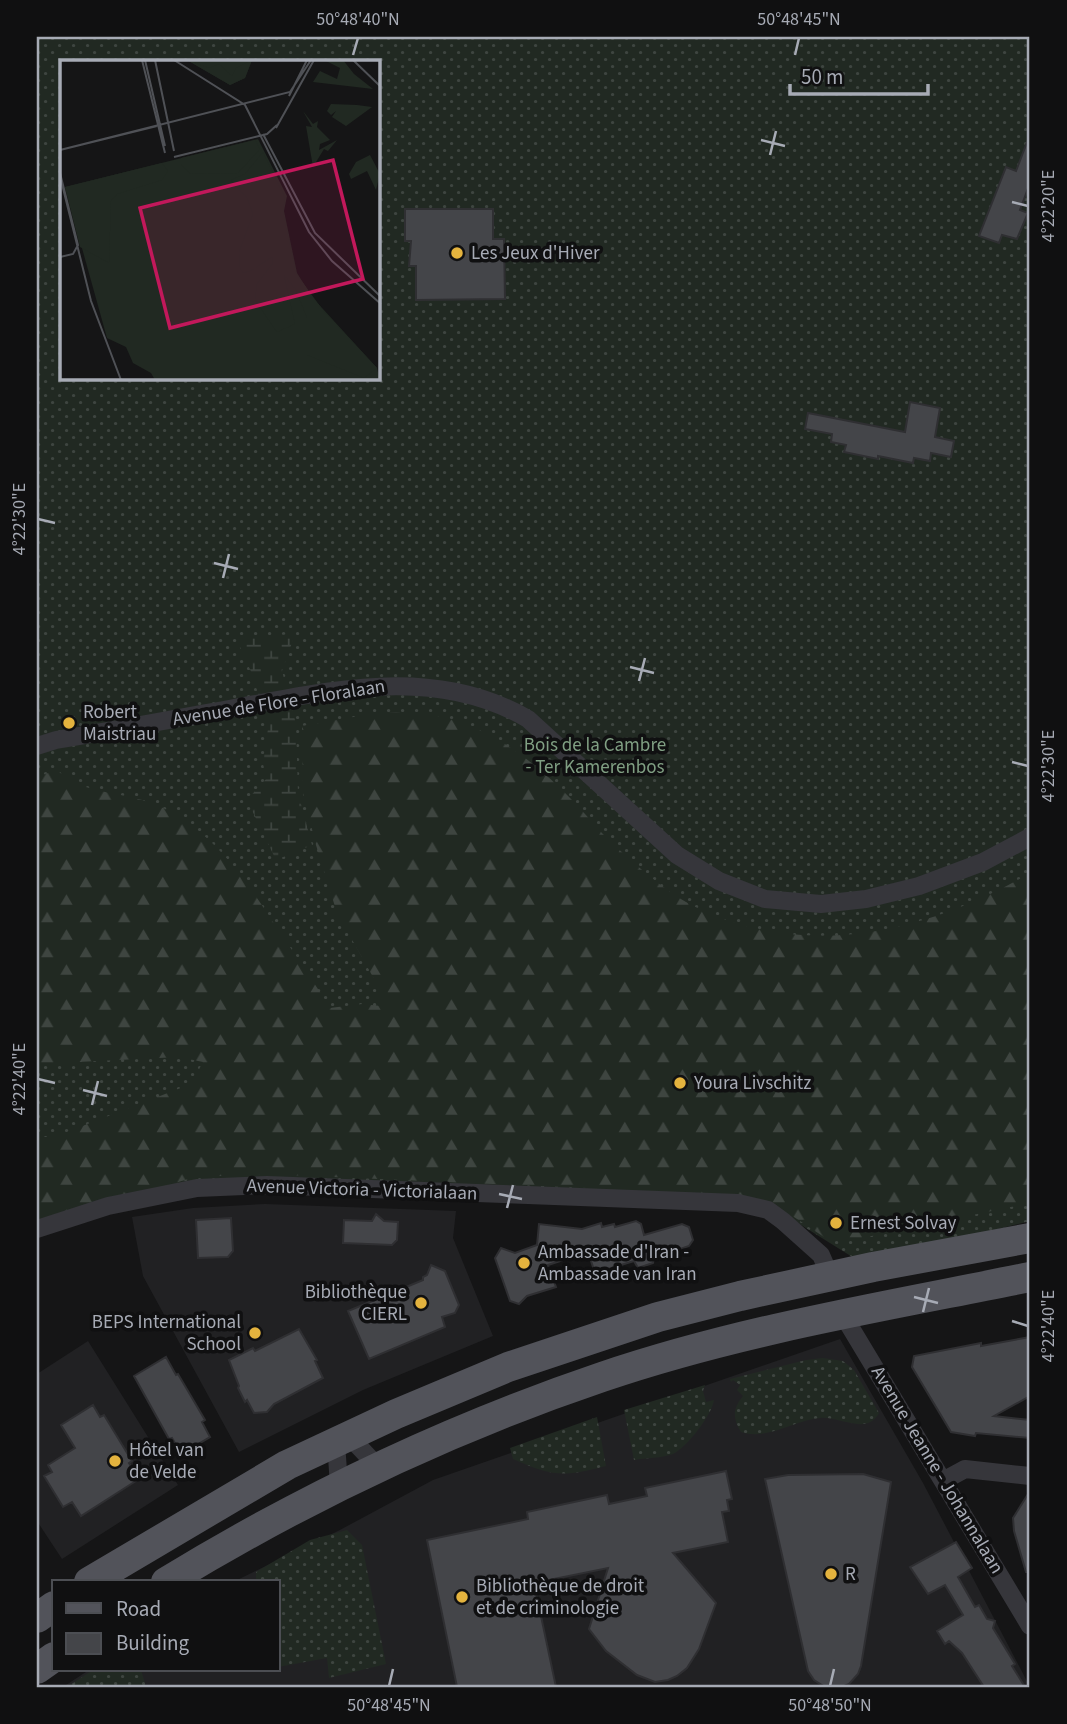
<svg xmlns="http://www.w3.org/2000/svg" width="1067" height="1724" font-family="'Source Sans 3',sans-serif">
<defs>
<pattern id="grass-dots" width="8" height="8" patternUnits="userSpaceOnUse" patternTransform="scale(1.75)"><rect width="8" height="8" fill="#212922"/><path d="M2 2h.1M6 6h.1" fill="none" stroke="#3e4540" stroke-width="1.8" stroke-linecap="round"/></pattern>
<pattern id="forest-firs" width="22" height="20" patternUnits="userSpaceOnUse" patternTransform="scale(1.75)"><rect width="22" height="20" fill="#212922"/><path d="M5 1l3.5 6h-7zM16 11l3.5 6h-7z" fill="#3e4540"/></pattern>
<pattern id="wetland-marsh" width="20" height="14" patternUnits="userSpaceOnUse" patternTransform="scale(1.75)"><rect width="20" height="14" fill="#212922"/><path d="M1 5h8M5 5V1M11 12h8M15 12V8" fill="none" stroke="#3e4540"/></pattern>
</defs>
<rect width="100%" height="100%" fill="#151516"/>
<path fill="#212123" d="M 265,1204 L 456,1211 L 453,1238 L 493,1336 L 363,1390 L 239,1452 L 143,1276 L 132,1217 L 193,1208 Z
M 840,1339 L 923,1483 L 1030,1687 L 63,1687 L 89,1670 L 278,1670 L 278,1582 L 233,1582 L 338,1531 L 433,1480 Z
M 88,1341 L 178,1485 L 62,1559 L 37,1521 L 37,1374 Z"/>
<path fill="url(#grass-dots)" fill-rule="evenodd" d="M 37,37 L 1030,37 L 1030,1221 L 862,1263 L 769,1205 L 266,1178 L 37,1226 ZM 61,61 L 378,61 L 378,378 L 61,378 Z
M 823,1358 L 843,1361 L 854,1370 L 879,1413 C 867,1436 839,1416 820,1418 C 794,1420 767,1441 741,1432 C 732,1418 733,1408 743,1396 L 737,1390 L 740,1385 L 733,1380 L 731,1382 L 730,1379 L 806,1360 Z
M 705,1385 L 703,1391 L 706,1402 L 714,1400 C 712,1415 687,1447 673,1454 C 663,1458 645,1458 634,1460 L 624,1410 Z
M 597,1417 L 606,1466 C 564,1477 553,1477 513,1459 L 510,1448 Z
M 347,1530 L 362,1545 L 386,1664 L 329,1678 L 327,1658 L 278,1667 L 278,1582 L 256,1582 L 256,1572 L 310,1540 Z
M 93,1670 L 141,1670 L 146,1687 L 67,1687 Z"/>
<path fill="url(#forest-firs)" d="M 396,712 C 411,714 428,714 443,717 C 493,729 536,763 572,800 C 585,813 597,829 611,842 C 632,862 662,888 686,902 C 798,963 926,934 1030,873 L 1030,1203 L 843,1242 L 824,1237 L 779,1207 L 677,1192 L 265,1174 L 195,1177 L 37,1224 L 37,1137 L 54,1137 L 191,1084 L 203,1062 L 179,1057 L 37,1064 L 37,777 L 57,770 C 83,796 128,791 161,807 C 216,834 244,878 277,928 C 295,954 313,981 330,1008 L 362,1004 L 381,1006 L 373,977 L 337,913 L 316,845 L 303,793 L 302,726 L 353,717 Z"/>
<path fill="url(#wetland-marsh)" d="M 295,634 L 282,671 L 296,724 L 298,793 L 312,845 L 276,860 L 247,800 L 266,779 L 263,763 L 268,729 L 253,676 L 236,638 Z"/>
<path fill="#444549" stroke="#2f2f32" stroke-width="2" d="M 1029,137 L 1030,183 L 1020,210 L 1028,213 L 1017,239 L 1002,235 L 999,243 L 979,236 L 1006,167 L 1016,171 Z
M 405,209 L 493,209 L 493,239 L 504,239 L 505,299 L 416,300 L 416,266 L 409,266 L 411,241 L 405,241 Z
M 910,402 L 940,408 L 935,437 L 954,441 L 951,457 L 931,453 L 930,461 L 914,458 L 913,463 L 878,456 L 878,459 L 844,452 L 846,445 L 831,442 L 832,434 L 805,429 L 808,413 L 905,432 Z
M 376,1214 L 384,1221 L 398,1222 L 397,1240 L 392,1245 L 343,1243 L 344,1220 L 372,1221 Z
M 231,1218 L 233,1251 L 228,1257 L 198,1258 L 196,1220 Z
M 636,1221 L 641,1224 L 644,1235 L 682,1224 L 689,1227 L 693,1240 L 689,1246 L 654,1258 L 653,1263 L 638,1268 L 634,1261 L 595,1273 L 588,1252 L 548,1265 L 556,1287 L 527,1296 L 519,1304 L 510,1301 L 495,1258 L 501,1248 L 515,1253 L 537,1245 L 539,1224 L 582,1229 L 601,1223 L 602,1227 L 614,1224 L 615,1227 Z
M 431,1265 L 445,1271 L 459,1305 L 455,1313 L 442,1317 L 445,1327 L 369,1359 L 348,1311 L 423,1280 L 423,1277 L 427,1275 Z
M 299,1329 L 317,1360 L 315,1361 L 323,1378 L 274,1404 L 267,1412 L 254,1413 L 247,1400 L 245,1402 L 238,1388 L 239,1386 L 229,1360 L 253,1348 L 255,1351 Z
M 1030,1337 L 1030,1396 L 994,1416 L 1030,1420 L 1030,1438 L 976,1433 L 975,1436 L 951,1432 L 912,1367 L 914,1356 L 981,1343 L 981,1346 Z
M 166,1357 L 176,1375 L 178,1374 L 205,1420 L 202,1422 L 210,1437 L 181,1454 L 172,1438 L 169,1439 L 134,1376 Z
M 93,1405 L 100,1417 L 104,1415 L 132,1461 L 129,1463 L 139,1479 L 81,1516 L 72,1502 L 63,1507 L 44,1476 L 52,1472 L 48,1465 L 75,1448 L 61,1425 Z
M 726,1471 L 732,1499 L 727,1500 L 729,1511 L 722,1512 L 728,1542 L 673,1553 L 716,1603 L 699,1649 L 687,1668 L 677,1676 L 668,1680 L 655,1682 L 637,1675 L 606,1651 L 589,1629 L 608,1568 L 534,1583 L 556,1687 L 457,1687 L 427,1540 L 528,1519 L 527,1512 L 607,1495 L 609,1504 L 647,1496 L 645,1488 Z
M 863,1474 L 891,1482 L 861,1666 L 858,1674 L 849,1684 L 842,1687 L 825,1687 L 814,1680 L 808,1671 L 765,1479 L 788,1475 Z
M 1030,1491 L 1030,1572 L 1026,1572 L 1014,1531 L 1013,1518 Z
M 956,1542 L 972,1568 L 958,1577 L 975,1607 L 979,1605 L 987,1619 L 995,1621 L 993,1628 L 1015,1664 L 1012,1666 L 1025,1687 L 984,1687 L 962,1653 L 949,1641 L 945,1644 L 937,1631 L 963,1615 L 945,1585 L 928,1594 L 910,1567 Z"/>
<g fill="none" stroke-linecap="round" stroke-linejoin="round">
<path stroke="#36363b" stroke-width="18" d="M 37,746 L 56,740 C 115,730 174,719 234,708 C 334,690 435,665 528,719 L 677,855 L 719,881 L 765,899 L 821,904 L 866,899 L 919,886 L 983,862 L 1030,837
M 37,1229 L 108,1206 L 197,1188 L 267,1185 L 738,1203 L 768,1210 L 783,1221 L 821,1255 L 830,1276
M 843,1315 L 1030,1626
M 349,1436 L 378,1467
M 336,1442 L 339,1486
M 943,1481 L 965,1469 L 1030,1476"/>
<path stroke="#52535a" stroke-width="30" d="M 89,1582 L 287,1465 L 396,1414 L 508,1367 L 658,1317 L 740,1296 L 873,1267 L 1030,1238
M 166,1582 C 304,1498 448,1429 602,1377 C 740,1330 887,1306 1030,1277
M 37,1618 L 54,1606
M 37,1669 L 54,1657"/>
</g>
<path fill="none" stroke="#a7abb5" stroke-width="2.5" d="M 353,55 L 358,38M 795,55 L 799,38M 761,140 L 785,146M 770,155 L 776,131M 1012,202 L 1028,206M 38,519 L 55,523M 214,563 L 238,569M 223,578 L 229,554M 630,667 L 654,673M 639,681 L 645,658M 1012,762 L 1028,766M 38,1079 L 55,1083M 83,1090 L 107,1096M 92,1105 L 98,1081M 499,1194 L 522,1199M 507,1208 L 513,1185M 914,1297 L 938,1303M 923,1312 L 929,1288M 1012,1321 L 1028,1326M 389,1686 L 393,1669M 830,1686 L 834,1669"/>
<g fill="#e4b33e" stroke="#101011" stroke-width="2.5">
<circle cx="457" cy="253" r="7"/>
<circle cx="69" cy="723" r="7"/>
<circle cx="680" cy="1083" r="7"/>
<circle cx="836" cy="1223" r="7"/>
<circle cx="524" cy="1263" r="7"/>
<circle cx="421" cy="1303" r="7"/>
<circle cx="255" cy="1333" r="7"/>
<circle cx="115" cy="1461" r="7"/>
<circle cx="831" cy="1574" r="7"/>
<circle cx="462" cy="1597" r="7"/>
</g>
<g text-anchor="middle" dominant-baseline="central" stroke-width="7" stroke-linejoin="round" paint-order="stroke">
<g font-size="19" fill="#a7abb5" stroke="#101011" text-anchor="start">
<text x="471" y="253">Les Jeux d'Hiver</text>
<text x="83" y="712">Robert<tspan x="83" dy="22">Maistriau</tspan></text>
<text x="694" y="1083">Youra Livschitz</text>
<text x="850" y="1223">Ernest Solvay</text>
<text x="538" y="1252">Ambassade d'Iran -<tspan x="538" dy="22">Ambassade van Iran</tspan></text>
<text x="407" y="1292" text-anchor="end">Bibliothèque<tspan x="407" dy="22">CIERL</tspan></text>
<text x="241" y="1322" text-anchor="end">BEPS International<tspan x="241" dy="22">School</tspan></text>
<text x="129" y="1450">Hôtel van<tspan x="129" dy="22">de Velde</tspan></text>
<text x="845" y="1574">R</text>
<text x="476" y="1586">Bibliothèque de droit<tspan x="476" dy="22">et de criminologie</tspan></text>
</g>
<g font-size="19" fill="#a7abb5" stroke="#101011">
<text transform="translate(279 703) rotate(-9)">Avenue de Flore - Floralaan</text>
<text transform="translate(362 1190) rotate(2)">Avenue Victoria - Victorialaan</text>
<text transform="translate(937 1470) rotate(59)">Avenue Jeanne - Johannalaan</text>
</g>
<g font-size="19" fill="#809f83" stroke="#101011">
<text x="595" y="745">Bois de la Cambre<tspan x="595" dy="22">- Ter Kamerenbos</tspan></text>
</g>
</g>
<g transform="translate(60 60)">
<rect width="320" height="320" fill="#151516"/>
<path d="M 127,0 L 192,0 L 185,18 L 170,25 ZM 198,79 L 227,136 L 224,151 L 237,213 L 252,237 L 317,308 L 320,320 L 95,320 L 91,313 L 73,303 L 66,287 L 47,278 L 5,127 ZM 310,95 L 320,114 L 316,130 L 307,111 L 291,119 L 289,114 L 296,102 Z" fill="#212922"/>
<path d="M 127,0 L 149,8 L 159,4 L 172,16 L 176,8 L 192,0 L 185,18 L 170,25 ZM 195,80 L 200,89 L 178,113 L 130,114 L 121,104 L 121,98 ZM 203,92 L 225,138 L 223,151 L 236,213 L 262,249 L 317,308 L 304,318 L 247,295 L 247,258 L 236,230 L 224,215 L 235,264 L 217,272 L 214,268 L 195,240 L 197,224 L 213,203 L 212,197 L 190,211 L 183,213 L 180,208 L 179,192 L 193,154 L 187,138 L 171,120 L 185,114 ZM 102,103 L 108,111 L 102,120 L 57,134 L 51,141 L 49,203 L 20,187 L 5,127 Z" fill="#212922"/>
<path d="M 283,0 L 294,14 L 313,29 L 253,22 L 260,11 L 277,19 L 280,8 L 266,1 ZM 271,44 L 297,45 L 312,47 L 286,66 L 272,57 L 276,51 L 271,55 L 267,51 ZM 243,51 L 253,64 L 258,61 L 257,67 L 270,80 L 260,84 L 259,90 L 277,80 L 268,91 L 264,89 L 253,107 L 246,66 L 252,67 Z" fill="#212922"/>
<path fill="none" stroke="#4f5156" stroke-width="2" d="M 82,0 L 105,93M 85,0 L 105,86M 95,0 L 114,91M 114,0 L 185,45 L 249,172 L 272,201 L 321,244M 293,0 L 321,27M 229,36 L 247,0M 216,68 L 254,0M 203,74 L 255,173 L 321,237M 0,90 L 97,66M 0,90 L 230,32 L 251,0M 114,97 L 207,74 L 217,65M 0,113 L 18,185 L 13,194 L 0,197M 0,116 L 31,241 L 61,320"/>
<path fill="#c2185b" fill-opacity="0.15" stroke="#c2185b" stroke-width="3.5" d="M 273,100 L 303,219 L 110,268 L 80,148 Z"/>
<rect width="320" height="320" fill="none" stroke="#a7abb5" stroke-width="3.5"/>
</g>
<rect width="1067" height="1724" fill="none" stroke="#101011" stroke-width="77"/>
<rect x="52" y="1580" width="228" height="91" fill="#101011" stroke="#4c4e53" stroke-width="2"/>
<rect x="66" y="1603" width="35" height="10" fill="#52535a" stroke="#4c4e53" stroke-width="2"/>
<text x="116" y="1616" font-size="21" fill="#a7abb5">Road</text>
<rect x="66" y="1633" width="35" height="21" fill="#444549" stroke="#4c4e53" stroke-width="2"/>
<text x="116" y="1650" font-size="21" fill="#a7abb5">Building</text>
<path d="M790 84v10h138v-10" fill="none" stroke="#a7abb5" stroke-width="3.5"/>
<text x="801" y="84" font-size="21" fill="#a7abb5" stroke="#101011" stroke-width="5" paint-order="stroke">50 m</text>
<rect x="38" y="38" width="990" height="1648" fill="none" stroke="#a7abb5" stroke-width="2.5"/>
<g font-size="18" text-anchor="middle" fill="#a7abb5">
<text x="358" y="25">50°48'40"N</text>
<text x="799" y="25">50°48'45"N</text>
<text transform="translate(1048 206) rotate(-90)" y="6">4°22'20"E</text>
<text transform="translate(19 519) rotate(-90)" y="6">4°22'30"E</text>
<text transform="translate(1048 766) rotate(-90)" y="6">4°22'30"E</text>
<text transform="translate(19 1079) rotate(-90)" y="6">4°22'40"E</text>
<text transform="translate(1048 1326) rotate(-90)" y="6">4°22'40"E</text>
<text x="389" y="1711">50°48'45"N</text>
<text x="830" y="1711">50°48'50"N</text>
</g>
</svg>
